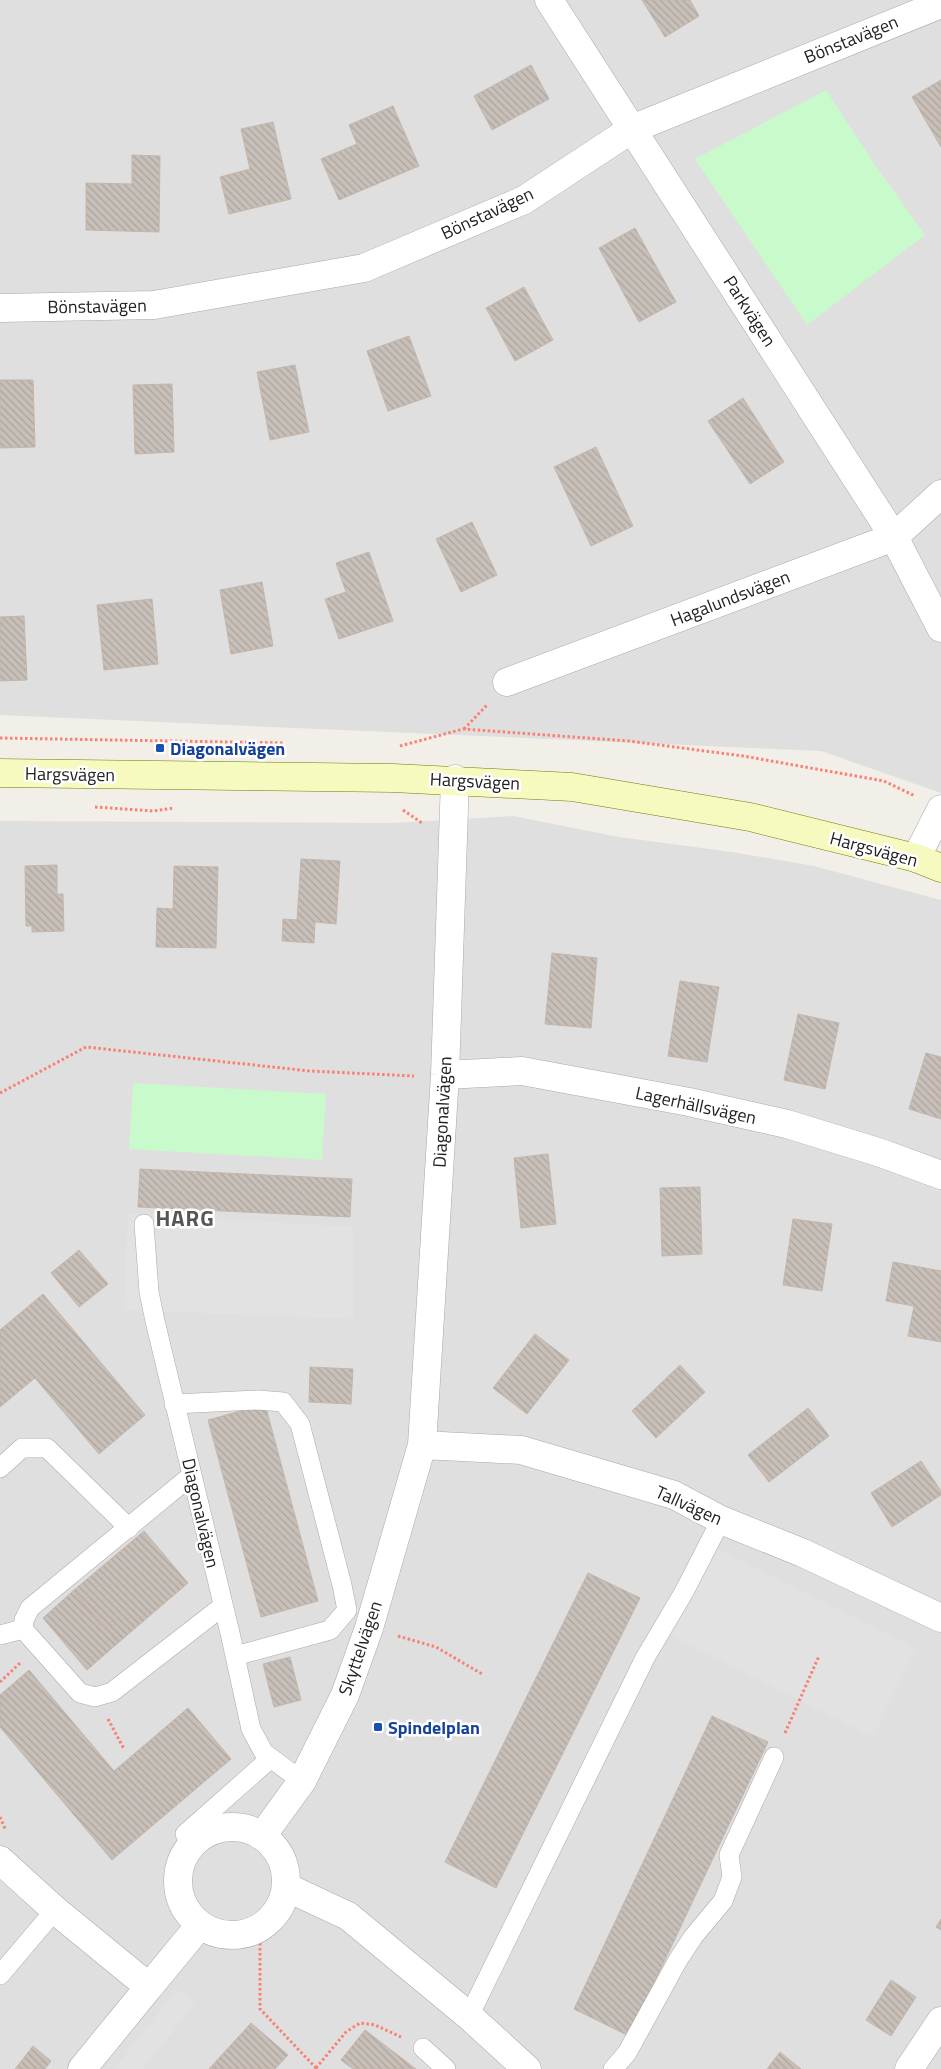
<svg xmlns="http://www.w3.org/2000/svg" width="941" height="2069" font-family="'Titillium Web',sans-serif">
<defs>
<pattern id="building-back-hatch" width="6" height="6" patternUnits="userSpaceOnUse" patternTransform="scale(1.25)"><rect width="6" height="6" fill="#c7bfb8"/><path d="M-1 5l2 2M0 0l6 6M5-1l2 2" fill="none" stroke="#aba49e"/></pattern>
</defs>
<rect width="100%" height="100%" fill="#f2efe9"/>
<path fill="#e0dfdf" d="M 0,0 L 941,0 L 941,793 L 821,751 L 0,715 Z
M 513,816 L 619,837 L 732,852 L 814,866 L 941,900 L 941,2069 L 0,2069 L 0,821 L 391,823 Z"/>
<path fill="#c8facc" d="M 826,90 L 873,162 L 925,235 L 807,325 L 695,159 Z
M 133,1083 L 326,1094 L 322,1160 L 129,1149 Z"/>
<path fill="#e2e2e2" d="M 128,1213 L 353,1227 L 353,1319 L 124,1310 Z
M 711,1545 L 917,1648 L 873,1737 L 666,1633 Z
M 177,1989 L 195,2003 L 143,2069 L 114,2069 Z"/>
<path fill="url(#building-back-hatch)" stroke="#c4b6ab" d="M 642,0 L 690,0 L 699,16 L 665,37 Z
M 531,65 L 549,99 L 492,130 L 474,96 Z
M 941,80 L 941,147 L 912,97 Z
M 393,106 L 419,166 L 339,200 L 321,159 L 357,144 L 349,125 Z
M 273,122 L 291,199 L 229,214 L 220,177 L 250,169 L 241,129 Z
M 132,155 L 160,156 L 159,232 L 86,230 L 86,183 L 132,184 Z
M 635,228 L 676,302 L 639,322 L 599,248 Z
M 524,287 L 553,340 L 515,361 L 486,308 Z
M 409,336 L 431,396 L 388,411 L 367,351 Z
M 295,365 L 309,432 L 270,440 L 257,372 Z
M 0,380 L 33,380 L 35,447 L 0,448 Z
M 172,384 L 174,452 L 135,454 L 133,385 Z
M 743,398 L 784,462 L 750,484 L 708,421 Z
M 596,447 L 633,526 L 591,546 L 554,467 Z
M 472,522 L 497,575 L 461,592 L 436,539 Z
M 369,552 L 393,621 L 339,639 L 325,599 L 346,592 L 336,563 Z
M 262,582 L 273,646 L 231,654 L 220,590 Z
M 152,599 L 158,664 L 104,670 L 97,605 Z
M 24,616 L 27,680 L 0,681 L 0,617 Z
M 301,859 L 340,861 L 336,924 L 315,922 L 314,943 L 282,941 L 283,919 L 297,920 Z
M 57,865 L 57,894 L 63,894 L 64,931 L 32,932 L 32,926 L 26,926 L 25,866 Z
M 174,866 L 218,867 L 216,948 L 156,947 L 157,908 L 173,909 Z
M 552,953 L 597,958 L 591,1028 L 545,1024 Z
M 680,981 L 719,987 L 707,1062 L 668,1056 Z
M 798,1014 L 839,1023 L 825,1089 L 784,1080 Z
M 926,1053 L 941,1057 L 941,1119 L 909,1109 Z
M 548,1154 L 556,1224 L 521,1228 L 514,1158 Z
M 140,1169 L 352,1179 L 350,1217 L 138,1207 Z
M 700,1187 L 702,1254 L 662,1256 L 660,1188 Z
M 793,1219 L 832,1224 L 822,1291 L 783,1285 Z
M 79,1250 L 108,1284 L 79,1307 L 51,1273 Z
M 893,1262 L 941,1271 L 941,1342 L 908,1336 L 914,1306 L 886,1301 Z
M 43,1294 L 145,1415 L 99,1454 L 35,1378 L 0,1407 L 0,1330 Z
M 535,1334 L 569,1360 L 527,1414 L 493,1388 Z
M 680,1365 L 705,1392 L 656,1438 L 632,1411 Z
M 310,1367 L 353,1369 L 351,1404 L 309,1402 Z
M 265,1404 L 318,1601 L 261,1617 L 208,1420 Z
M 808,1408 L 829,1436 L 769,1482 L 748,1455 Z
M 921,1461 L 941,1491 L 941,1495 L 892,1527 L 871,1493 Z
M 144,1531 L 188,1583 L 118,1643 L 73,1591 Z
M 588,1573 L 640,1598 L 496,1888 L 445,1862 Z
M 73,1591 L 118,1643 L 87,1670 L 43,1618 Z
M 290,1657 L 301,1700 L 274,1707 L 263,1664 Z
M 29,1670 L 114,1771 L 188,1708 L 231,1759 L 112,1860 L 0,1727 L 0,1695 Z
M 712,1716 L 768,1742 L 629,2036 L 574,2009 Z
M 941,1919 L 941,1930 L 936,1927 Z
M 891,1980 L 916,1997 L 891,2036 L 866,2020 Z
M 251,2023 L 288,2055 L 275,2069 L 209,2069 Z
M 365,2030 L 416,2069 L 353,2069 L 341,2060 Z
M 33,2046 L 51,2061 L 45,2069 L 15,2069 Z
M 780,2052 L 801,2069 L 767,2069 Z"/>
<g fill="none" stroke-linecap="round" stroke-linejoin="round">
<defs>
<path id="lane" d="M 144,1224 L 149,1292 L 155,1321 L 230,1633 L 251,1729 L 264,1753 L 302,1781
M 174,1404 L 258,1400 L 283,1402 L 300,1424 L 342,1585 L 347,1610 L 330,1630 L 235,1656
M 0,1468 L 22,1448 L 47,1448 L 129,1528
M 192,1475 L 30,1608 L 24,1620 L 23,1629 L 80,1693 L 95,1697 L 112,1692 L 223,1606
M 0,1635 L 23,1629
M 185,1834 L 271,1758
M 0,1975 L 55,1910
M 469,2016 L 645,1658 L 684,1592 L 721,1520
M 423,2048 L 446,2069
M 613,2069 L 627,2053 L 678,1960 L 693,1937 L 723,1901 L 732,1877 L 729,1855 L 774,1757"/>
<path id="street" d="M 549,0 L 894,537 L 941,628
M 0,308 L 154,305 L 364,268 L 524,200 L 632,129 L 941,4
M 507,682 L 894,537 L 941,494
M 916,858 L 941,809
M 445,1075 L 522,1071 L 689,1102 L 787,1124 L 881,1153 L 941,1175
M 422,1445 L 521,1450 L 674,1495 L 721,1520 L 803,1553 L 941,1618
M178 1881a54 54 0 1 1 108 0a54 54 0 1 1-108 0Z
M 262,1836 L 302,1781 L 345,1695 L 369,1628 L 422,1445 L 445,1075 L 455,779
M 0,1860 L 55,1910 L 149,1987 L 82,2069
M 286,1887 L 348,1916 L 469,2016 L 527,2069
M 149,1987 L 200,1925
M 909,2069 L 941,2021"/>
<path id="secondary" d="M 0,773 L 393,778 L 572,787 L 750,817 L 916,858 L 941,868"/>
</defs>
<use href="#lane" stroke="#a9a9a9" stroke-width="20"/>
<use href="#street" stroke="#a9a9a9" stroke-width="29"/>
<use href="#secondary" stroke="#707d05" stroke-width="29"/>
<path stroke="#fa8072" stroke-width="3" stroke-dasharray="2.5 2.5" stroke-linecap="butt" d="M 464,729 L 487,705
M 0,738 L 284,743
M 400,746 L 463,729 L 629,741 L 743,756 L 884,781 L 915,796
M 95,807 L 153,811 L 174,808
M 403,810 L 422,823
M 0,1093 L 86,1047 L 310,1071 L 414,1076
M 398,1636 L 436,1647 L 482,1674
M 0,1682 L 20,1663
M 108,1719 L 124,1749
M 785,1733 L 819,1656
M 0,1817 L 6,1831
M 260,1928 L 260,2009 L 316,2068
M 316,2068 L 346,2032 L 360,2023 L 375,2025 L 401,2037"/>
<use href="#lane" stroke="#fff" stroke-width="19"/>
<use href="#street" stroke="#fff" stroke-width="28"/>
<use href="#secondary" stroke="#f7fabf" stroke-width="28"/>
</g>
<g fill="#1a4fb4" stroke="#fff" stroke-width="2">
<rect x="155" y="743" width="10" height="10" rx="2.5"/>
<rect x="373" y="1722" width="10" height="10" rx="2.5"/>
</g>
<g text-anchor="middle" dominant-baseline="central" stroke-width="5" stroke-linejoin="round" paint-order="stroke">
<g font-size="18" fill="#222" stroke="#fff">
<text transform="translate(851 39) rotate(-22)">Bönstavägen</text>
<text transform="translate(487 213) rotate(-25)">Bönstavägen</text>
<text transform="translate(97 306) rotate(-1)">Bönstavägen</text>
<text transform="translate(750 311) rotate(57)">Parkvägen</text>
<text transform="translate(730 598) rotate(-21)">Hagalundsvägen</text>
<text transform="translate(70 774) rotate(1)">Hargsvägen</text>
<text transform="translate(475 781) rotate(3)">Hargsvägen</text>
<text transform="translate(874 849) rotate(15)">Hargsvägen</text>
<text transform="translate(696 1105) rotate(12)">Lagerhällsvägen</text>
<text transform="translate(442 1112) rotate(-87)">Diagonalvägen</text>
<text transform="translate(689 1505) rotate(24)">Tallvägen</text>
<text transform="translate(201 1513) rotate(77)">Diagonalvägen</text>
<text transform="translate(360 1648) rotate(-71)">Skyttelvägen</text>
</g>
<g font-size="18" font-weight="bold" fill="#164399" stroke="#fff" text-anchor="start">
<text x="170" y="748">Diagonalvägen</text>
<text x="388" y="1727">Spindelplan</text>
</g>
<g font-size="22" font-weight="bold" letter-spacing="1" fill="#555" stroke="#fff">
<text x="185" y="1218">HARG</text>
</g>
</g>
</svg>
